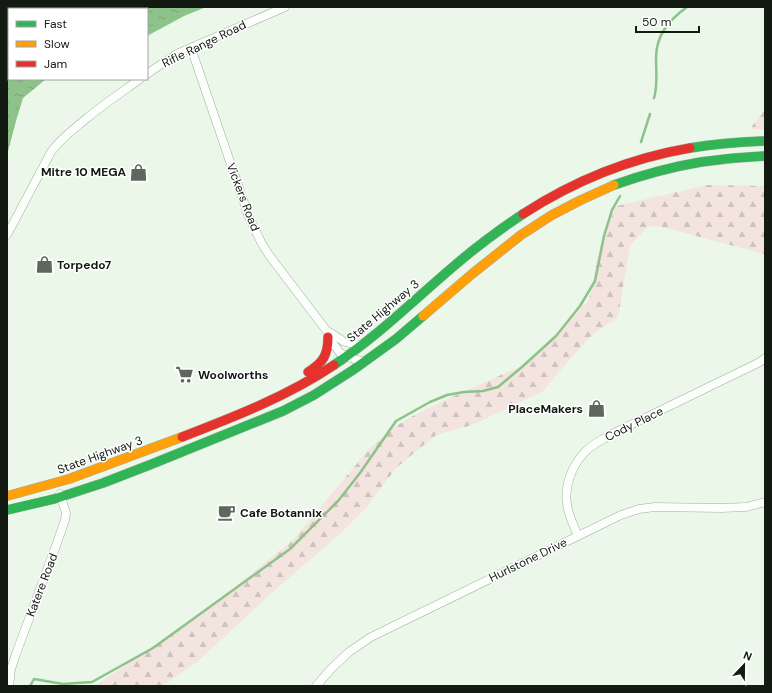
<svg xmlns="http://www.w3.org/2000/svg" width="772" height="693" font-family="'DM Sans',sans-serif">
<defs>
<pattern id="forest-firs" width="22" height="20" patternUnits="userSpaceOnUse"><rect width="22" height="20" fill="#f3e4df"/><path d="M5 1l3.5 6h-7zM16 11l3.5 6h-7z" fill="#cfc3be"/></pattern>
<pattern id="water-ripples" width="26" height="14" patternUnits="userSpaceOnUse"><rect width="26" height="14" fill="#8dc28a"/><path d="M2 4q2-2 4 0t4 0M15 11q2-2 4 0t4 0" fill="none" stroke="#79a676"/></pattern>
</defs>
<rect width="100%" height="100%" fill="#eaf7e9"/>
<path fill="url(#forest-firs)" d="M 765,109 L 765,129 L 750,129 Z
M 707,185 L 765,186 L 765,254 L 749,250 L 662,227 L 648,226 L 630,246 L 618,317 L 592,335 L 571,358 L 542,392 L 472,425 L 436,435 L 396,468 L 366,508 L 343,531 L 275,590 L 197,662 L 162,686 L 95,686 L 214,604 L 293,540 L 370,448 L 396,426 L 411,417 L 445,400 L 526,364 L 588,301 L 592,289 L 596,262 L 612,207 Z"/>
<path fill="url(#water-ripples)" d="M 123,7 L 206,7 L 184,16 L 147,36 L 147,9 L 119,9 Z
M 9,72 L 9,79 L 46,79 L 23,98 L 16,121 L 7,155 L 7,75 Z"/>
<g fill="none" stroke-linecap="round" stroke-linejoin="round">
<path stroke="#8dc28a" stroke-width="2.5" d="M 654,98 C 658,85 656,72 656,58 C 656,35 669,20 687,7
M 641,142 L 650,114
M 30,686 L 34,679 L 63,684 L 92,682 L 153,648 L 290,549 L 338,501 L 360,473 L 396,421 L 430,402 L 447,395 L 464,392 L 483,391 L 498,387 L 522,367 L 556,336 L 580,306 L 595,281 L 604,236 L 612,210 L 620,196"/>
<defs>
<path id="street" d="M 191,48 L 249,217 L 261,242 L 269,255 L 326,330 L 343,341 L 349,343 L 362,345
M 147,74 L 160,65 L 177,54 L 285,7
M 7,235 L 51,152 C 61,138 74,129 87,118 C 104,104 122,92 140,79
M 329,338 L 340,353 L 347,357 L 365,362
M 578,536 C 574,526 568,515 567,504 C 564,486 572,466 584,453 C 591,444 603,440 612,434 L 760,362 L 765,358
M 9,686 L 11,669 L 16,654 L 57,543 L 65,520 L 66,513 L 60,494
M 316,686 L 331,669 L 349,652 L 371,637 L 621,515 L 639,509 L 655,507 L 721,508 L 746,507 L 765,502"/>
<path id="fast" d="M 43,9 L 47,7
M 7,23 L 9,22
M 690,148 C 715,144 740,142 765,141
M 614,185 C 642,175 671,167 701,162 C 722,159 743,157 765,156
M 334,365 C 378,336 415,299 454,266 C 476,247 499,230 523,214
M 7,510 L 54,499 L 103,483 L 152,464 L 283,411 L 314,395 L 353,370 L 396,339 L 423,316"/>
<path id="slow" d="M 423,316 L 472,274 L 521,235 L 552,215 L 581,200 L 614,185
M 7,496 L 69,479 L 182,437"/>
<path id="jam" d="M 523,214 C 574,181 631,158 690,148
M 308,372 C 323,363 328,355 328,337
M 182,437 C 234,417 288,396 334,365"/>
</defs>
<use href="#street" stroke="#a3ada2" stroke-width="9"/>
<use href="#fast" stroke="#a3ada2" stroke-width="10"/>
<use href="#slow" stroke="#a3ada2" stroke-width="10"/>
<use href="#jam" stroke="#a3ada2" stroke-width="10"/>
<use href="#street" stroke="#fcfefc" stroke-width="8"/>
<use href="#fast" stroke="#30b455" stroke-width="9"/>
<use href="#slow" stroke="#ff9f0a" stroke-width="9"/>
<use href="#jam" stroke="#e5322d" stroke-width="9"/>
</g>
<defs>
<symbol id="shop-bare" viewBox="-9 -9 18 18"><path d="M-5-2.5h2.3a2.7 3.5 0 0 1 5.4 0H5L5.5 6h-11ZM-1.5-2.5h3a1.5 2.3 0 0 0-3 0Z" fill="#5e675d" stroke="#fff" stroke-width="2.5" paint-order="stroke"/></symbol>
<symbol id="supermarket-bare" viewBox="-9 -9 18 18"><path d="M-6-5.5h2.5l.6 2H6L4.5 2H-2.5L-4.4-4H-6ZM-1.5 3.2a1.3 1.3 0 1 0 .1 0ZM3 3.2a1.3 1.3 0 1 0 .1 0Z" fill="#5e675d" stroke="#fff" stroke-width="2.5" paint-order="stroke"/></symbol>
<symbol id="cafe-bare" viewBox="-9 -9 18 18"><path d="M-5.5-4.5H6V0H3Q3 3.5 0 3.5H-2.5Q-5.5 3.5-5.5 0ZM3-3.2v2h1.7v-2ZM-6 4.5H4V6H-6Z" fill="#5e675d" stroke="#fff" stroke-width="2.5" paint-order="stroke"/></symbol>
</defs>
<g fill-rule="evenodd">
<use href="#shop-bare" x="126" y="160" width="25" height="25"/>
<use href="#shop-bare" x="32" y="252" width="25" height="25"/>
<use href="#supermarket-bare" x="172" y="362" width="25" height="25"/>
<use href="#shop-bare" x="584" y="396" width="25" height="25"/>
<use href="#cafe-bare" x="214" y="500" width="25" height="25"/>
</g>
<g text-anchor="middle" dominant-baseline="central" stroke-width="3" stroke-linejoin="round" paint-order="stroke">
<g font-size="12" fill="#121a11" stroke="#fff">
<text transform="translate(204 44) rotate(-26)">Rifle Range Road</text>
<text transform="translate(243 197) rotate(69)">Vickers Road</text>
<text transform="translate(383 311) rotate(-40)">State Highway 3</text>
<text transform="translate(634 424) rotate(-26)">Cody Place</text>
<text transform="translate(100 455) rotate(-20)">State Highway 3</text>
<text transform="translate(528 560) rotate(-26)">Hurlstone Drive</text>
<text transform="translate(42 585) rotate(-69)">Katere Road</text>
</g>
<g font-size="12" font-weight="bold" fill="#121a11" stroke="#fff" text-anchor="start">
<text x="126" y="172" text-anchor="end">Mitre 10 MEGA</text>
<text x="57" y="265">Torpedo7</text>
<text x="198" y="375">Woolworths</text>
<text x="583" y="409" text-anchor="end">PlaceMakers</text>
<text x="240" y="513">Cafe Botannix</text>
</g>
</g>
<rect width="772" height="693" fill="none" stroke="#121a11" stroke-width="16"/>
<rect x="8" y="8" width="140" height="72" fill="#ffffff" stroke="#a0a3a0"/>
<rect x="16" y="21" width="20" height="6" fill="#30b455" stroke="#a0a3a0"/>
<text x="44" y="28" font-size="12" fill="#121a11">Fast</text>
<rect x="16" y="41" width="20" height="6" fill="#ff9f0a" stroke="#a0a3a0"/>
<text x="44" y="48" font-size="12" fill="#121a11">Slow</text>
<rect x="16" y="61" width="20" height="6" fill="#e5322d" stroke="#a0a3a0"/>
<text x="44" y="68" font-size="12" fill="#121a11">Jam</text>
<g transform="translate(744 665) rotate(22)" stroke="#ffffff" stroke-width="3" paint-order="stroke">
<path d="M0-3L7 15L0 10L-7 15Z" fill="#121a11"/>
<text y="-6" font-size="11" font-weight="bold" text-anchor="middle" fill="#121a11">N</text>
</g>
<path d="M636 26v6h63v-6" fill="none" stroke="#121a11" stroke-width="2"/>
<text x="642" y="26" font-size="12" fill="#121a11" stroke="#ffffff" stroke-width="3" paint-order="stroke">50 m</text>
</svg>
